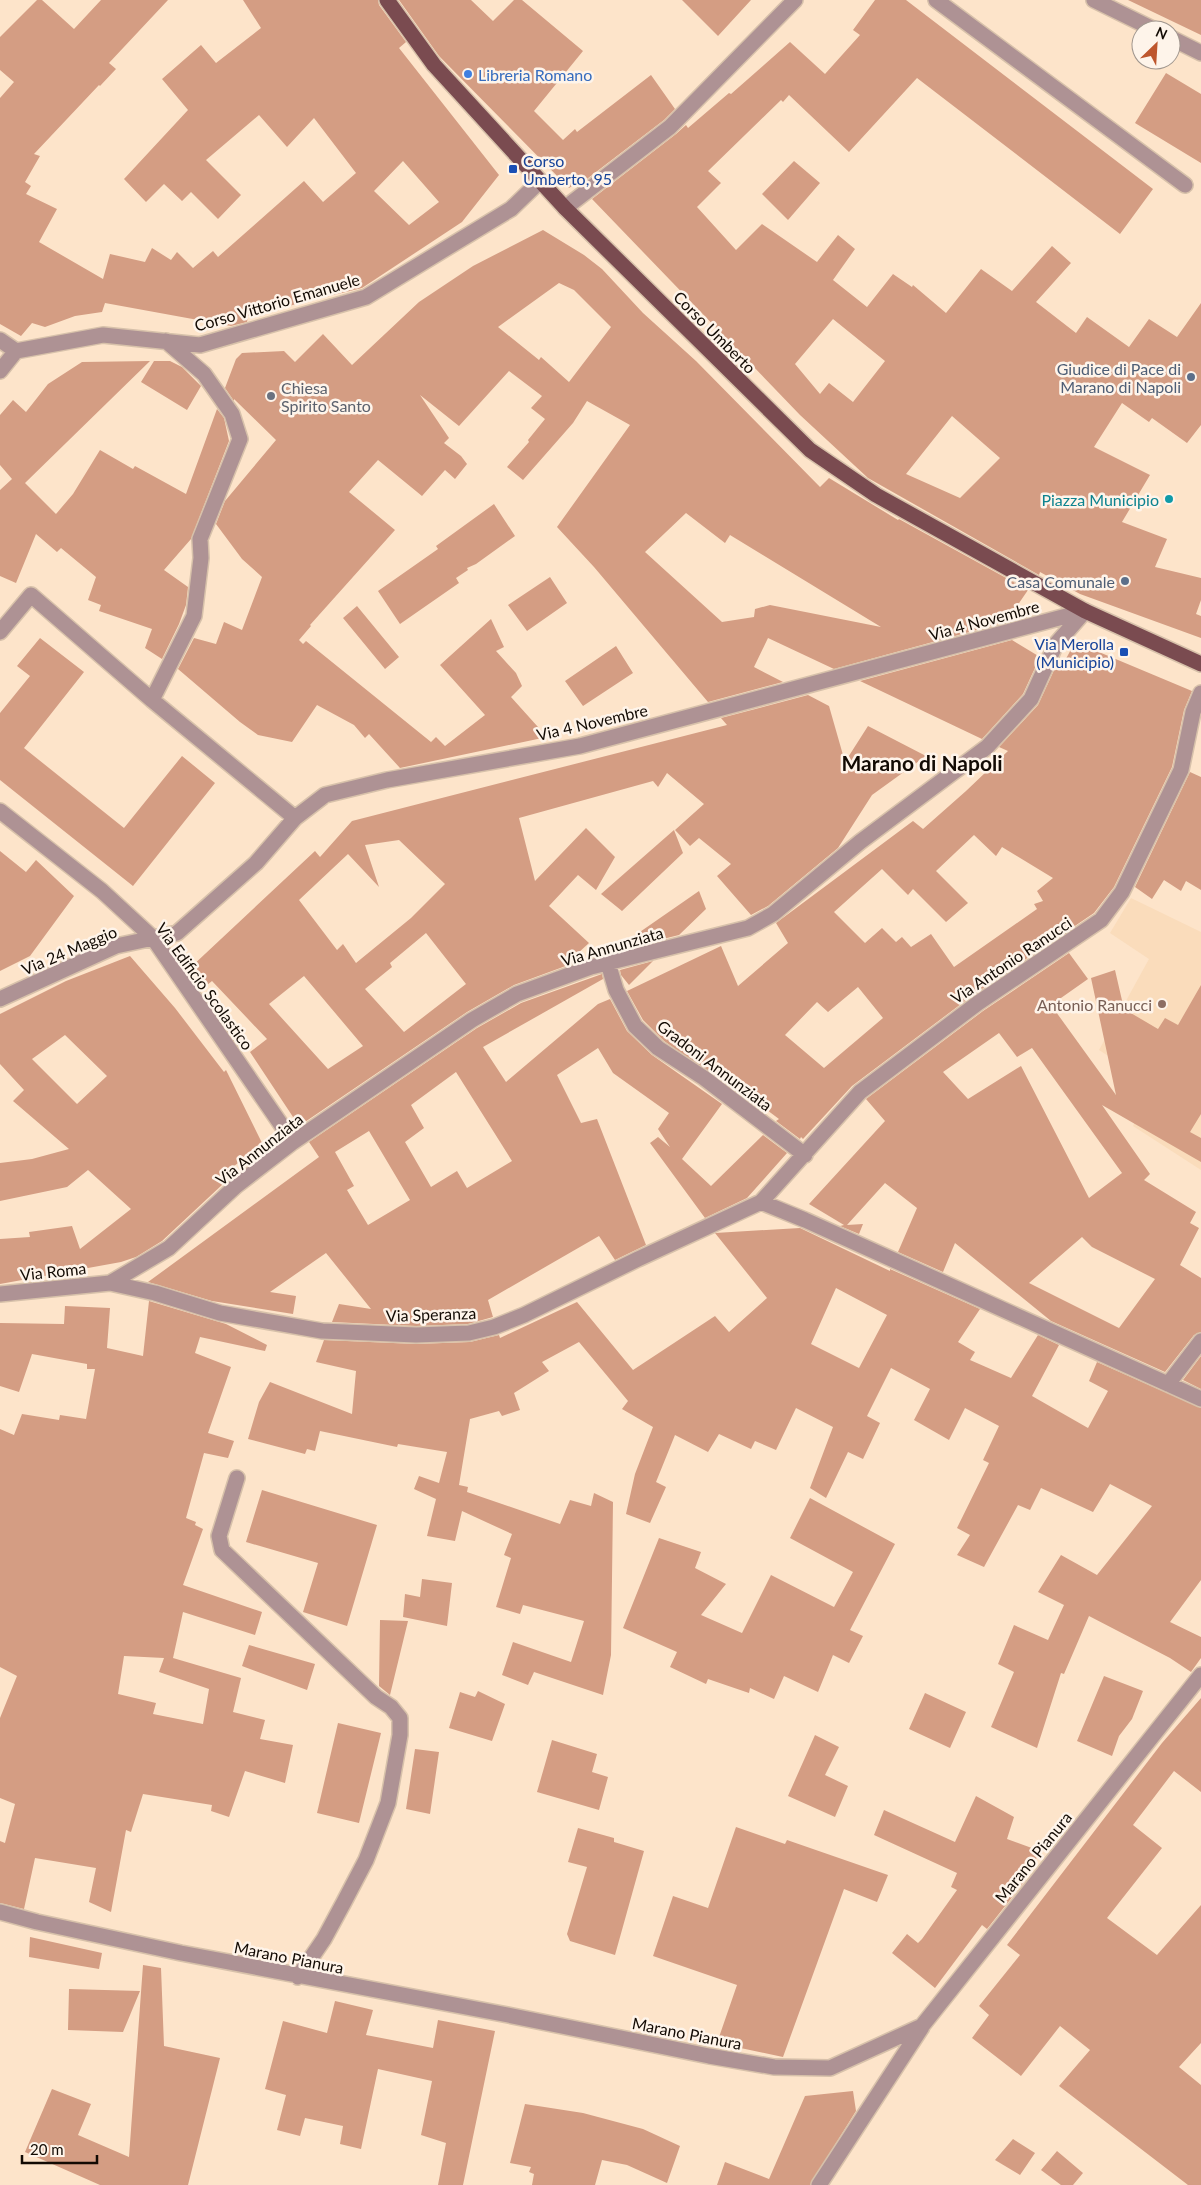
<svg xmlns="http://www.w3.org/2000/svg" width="1201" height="2185" font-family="Lato,sans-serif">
<rect width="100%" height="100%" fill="#fde4ca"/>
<path fill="#fadcbb" d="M 1131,898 L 1201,932 L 1201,1170 L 1133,1126 L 1152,1084 L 1099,1050 L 1149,959 L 1110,933 Z"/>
<path fill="#d49d83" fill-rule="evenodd" d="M 37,0 L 42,0 L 74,29 L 101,0 L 168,0 L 109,63 L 116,69 L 100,86 L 99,85 L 34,154 L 40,156 L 25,182 L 31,186 L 26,194 L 57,209 L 39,242 L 103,279 L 110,254 L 145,262 L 152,248 L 171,260 L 177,252 L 193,268 L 213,251 L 218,257 L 304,181 L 323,202 L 356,173 L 314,118 L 287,147 L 259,115 L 206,160 L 241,195 L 218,219 L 191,192 L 182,201 L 164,184 L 146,202 L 124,179 L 188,110 L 162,79 L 201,45 L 216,63 L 261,28 L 243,0 L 378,0 L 379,5 L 406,42 L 399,48 L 499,175 L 462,222 L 362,288 L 248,316 L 247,322 L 231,326 L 105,303 L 102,312 L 75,316 L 45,327 L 32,323 L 21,336 L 0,324 L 0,98 L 14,82 L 0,70 L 0,37 ZM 403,161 L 439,202 L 409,225 L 374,191 Z
M 399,0 L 471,0 L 493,21 L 514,0 L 522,0 L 583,51 L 534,111 L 563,140 L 575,129 L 577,132 L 651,75 L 675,109 L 664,120 L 579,185 L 577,183 L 569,188 L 439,56 Z
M 682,0 L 751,0 L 718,36 Z
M 875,0 L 906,0 L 1153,189 L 1120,234 L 917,78 L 849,152 L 789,95 L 783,102 L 781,100 L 708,171 L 721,183 L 697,207 L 736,250 L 762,224 L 817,262 L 838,235 L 855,249 L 833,280 L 867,307 L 893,274 L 912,287 L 913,285 L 946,313 L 981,269 L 1012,291 L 1052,246 L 1071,263 L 1036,302 L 1076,333 L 1087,317 L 1129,347 L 1149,319 L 1177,337 L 1201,303 L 1201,425 L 1187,443 L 1152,418 L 1149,422 L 1122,403 L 1094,447 L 1150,475 L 1122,522 L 1167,539 L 1155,567 L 1201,578 L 1201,600 L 1196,614 L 1201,616 L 1201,638 L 1080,594 L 1040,572 L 1039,575 L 868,478 L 800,415 L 592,199 L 676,134 L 686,125 L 688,128 L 729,93 L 731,94 L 790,42 L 825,74 L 860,35 L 853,30 ZM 833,319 L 885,361 L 853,402 L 829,383 L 820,394 L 795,364 ZM 952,416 L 1000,458 L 960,498 L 906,474 Z
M 1128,0 L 1201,0 L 1201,35 Z
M 1166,73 L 1201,94 L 1201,163 L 1135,123 Z
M 794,161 L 820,183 L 788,220 L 762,194 Z
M 543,230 L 584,255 L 602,269 L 643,313 L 696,361 L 820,487 L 829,478 L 898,520 L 899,519 L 1028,590 L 1006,622 L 834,669 L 768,638 L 754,667 L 783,682 L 708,702 L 594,567 L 557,527 L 630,425 L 587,401 L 573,423 L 523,480 L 507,467 L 529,442 L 528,440 L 545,419 L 531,408 L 542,396 L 509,371 L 459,426 L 420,395 L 449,438 L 444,443 L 461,456 L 467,464 L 455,479 L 445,470 L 422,496 L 378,460 L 349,492 L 395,530 L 310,625 L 311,626 L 299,640 L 303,644 L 306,641 L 431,742 L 436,737 L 445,746 L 485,715 L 440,665 L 491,619 L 504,647 L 496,651 L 516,673 L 522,686 L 511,697 L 547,737 L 400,768 L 369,734 L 365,738 L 354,725 L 317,705 L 292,742 L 258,735 L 240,722 L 178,669 L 194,638 L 216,644 L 224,622 L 242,630 L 262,577 L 242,559 L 216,524 L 225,501 L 276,440 L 234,399 L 234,401 L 225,388 L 236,359 L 242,353 L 284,351 L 295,362 L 323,334 L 352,365 L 419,302 L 473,266 ZM 559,283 L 574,290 L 611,327 L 569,382 L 541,357 L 539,360 L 498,327 ZM 686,513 L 725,543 L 730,535 L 881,627 L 770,605 L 755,609 L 754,617 L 722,622 L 645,552 Z
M 150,361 L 25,483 L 56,514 L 73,494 L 100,450 L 133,469 L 135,466 L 186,494 L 217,409 L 224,418 L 229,441 L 191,539 L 164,570 L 188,587 L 186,605 L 179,624 L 162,659 L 145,648 L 152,629 L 99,611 L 101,605 L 88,600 L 96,577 L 61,548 L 57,552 L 36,534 L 16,583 L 0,576 L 0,490 L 12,479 L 0,465 L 0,415 L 13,400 L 26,412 L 48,384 L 82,362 Z
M 154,361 L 170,361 L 182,367 L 201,386 L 187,410 L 141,382 Z
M 494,504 L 515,536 L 476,564 L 467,568 L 468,570 L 456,578 L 459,583 L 400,624 L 378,591 L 438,549 L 436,546 Z
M 550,577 L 567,603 L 527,631 L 508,605 Z
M 357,606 L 399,657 L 385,669 L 343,618 Z
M 40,638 L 84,672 L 24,748 L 124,828 L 182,756 L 215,783 L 133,886 L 0,780 L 0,713 L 30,676 L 17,666 Z
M 1012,640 L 1040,657 L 1023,694 L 982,739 L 860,681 Z
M 1075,642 L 1192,691 L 1184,710 L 1172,767 L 1114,887 L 1094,913 L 973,995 L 852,1086 L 803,1139 L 801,1137 L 800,1139 L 776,1121 L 779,1119 L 735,1086 L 733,1089 L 664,1041 L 643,1020 L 627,991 L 721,946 L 738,986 L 788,943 L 776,923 L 913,821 L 923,829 L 966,791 L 1008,751 L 999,747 L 1038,705 L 1056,666 L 1061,668 ZM 974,835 L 996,856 L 1002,847 L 1053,878 L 1037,891 L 1043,901 L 1034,904 L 1037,909 L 954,967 L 931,934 L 911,947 L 902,937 L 896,942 L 882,928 L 865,943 L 834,912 L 882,869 L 908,895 L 913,889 L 946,922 L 968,903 L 936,871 ZM 858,987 L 883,1018 L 824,1068 L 785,1035 L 817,1002 L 828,1012 Z
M 616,646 L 633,673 L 583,706 L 565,681 Z
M 808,695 L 829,706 L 845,762 L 868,726 L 926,756 L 872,795 L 838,848 L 768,906 L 751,915 L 717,876 L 731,864 L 699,838 L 690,846 L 675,830 L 704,804 L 667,773 L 658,787 L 653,781 L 519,818 L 535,881 L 586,828 L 615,857 L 596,890 L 578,875 L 549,906 L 589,943 L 577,954 L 582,960 L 514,985 L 467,1012 L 299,1126 L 250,1052 L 267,1039 L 212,981 L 207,985 L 190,968 L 315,851 L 320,857 L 352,821 L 727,725 L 721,718 ZM 399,840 L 445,884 L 411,918 L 356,963 L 343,944 L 337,950 L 299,900 L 348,854 L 379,887 L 365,845 ZM 426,933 L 466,984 L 404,1032 L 365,989 L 392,967 L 390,963 ZM 304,976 L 363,1046 L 328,1069 L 269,1004 Z
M 1190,772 L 1201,777 L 1201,890 L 1186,881 L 1181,891 L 1164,880 L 1152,899 L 1135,887 Z
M 674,830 L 683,853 L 622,911 L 601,894 Z
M 0,851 L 26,872 L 36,860 L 74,896 L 30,956 L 0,971 Z
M 699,891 L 706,909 L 679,935 L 611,952 Z
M 1069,953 L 1088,979 L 1051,1005 L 1116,1095 L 1091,978 L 1115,970 L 1124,1009 L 1158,1029 L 1165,1018 L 1178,1025 L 1201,985 L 1201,1114 L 1190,1132 L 1201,1138 L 1201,1162 L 1102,1105 L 1150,1174 L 1144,1180 L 1196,1212 L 1190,1223 L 1199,1228 L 1180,1265 L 1201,1278 L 1201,1332 L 1194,1335 L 1165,1372 L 1051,1321 L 955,1243 L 943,1272 L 898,1252 L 917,1208 L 885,1183 L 847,1225 L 863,1224 L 859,1234 L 840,1226 L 844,1225 L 809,1204 L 885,1121 L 866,1099 L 983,1011 ZM 999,1033 L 1017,1057 L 1032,1048 L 1122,1173 L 1089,1198 L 1021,1066 L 968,1099 L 943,1072 ZM 1082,1237 L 1092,1247 L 1155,1279 L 1119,1328 L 1029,1283 Z
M 130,956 L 175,1008 L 224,1072 L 226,1070 L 263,1145 L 234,1166 L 238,1170 L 162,1241 L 136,1257 L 121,1262 L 0,1284 L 0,1239 L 30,1237 L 29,1232 L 72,1226 L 80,1249 L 131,1209 L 88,1170 L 67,1187 L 0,1201 L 0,1163 L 32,1159 L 69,1149 L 13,1101 L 24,1090 L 0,1064 L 0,1014 L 66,981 ZM 65,1035 L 107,1076 L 77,1104 L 32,1059 Z
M 653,961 L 629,985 L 621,975 L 620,970 Z
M 602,974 L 603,979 L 483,1047 L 506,1082 L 598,1004 L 610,999 L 627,1031 L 652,1055 L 722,1104 L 682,1159 L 711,1186 L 763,1135 L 787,1153 L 747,1198 L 705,1218 L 650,1143 L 658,1137 L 670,1147 L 658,1129 L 669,1113 L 613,1073 L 598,1048 L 557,1075 L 581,1123 L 597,1119 L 646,1245 L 615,1260 L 599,1236 L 488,1300 L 493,1317 L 468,1324 L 416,1326 L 332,1322 L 339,1304 L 371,1309 L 326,1253 L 270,1292 L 296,1296 L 293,1314 L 212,1301 L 148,1282 L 319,1157 L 309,1142 L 477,1028 L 521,1003 ZM 456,1072 L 512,1161 L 467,1188 L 457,1171 L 431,1187 L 405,1142 L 424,1128 L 411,1105 ZM 369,1131 L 410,1200 L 368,1225 L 347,1190 L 354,1186 L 335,1152 Z
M 800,1228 L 890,1271 L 890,1269 L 980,1309 L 958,1342 L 975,1352 L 970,1360 L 1011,1378 L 1038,1335 L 1059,1345 L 1032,1396 L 1088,1428 L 1108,1391 L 1089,1381 L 1097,1362 L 1201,1408 L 1201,1580 L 1170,1622 L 1201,1637 L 1201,1658 L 1191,1672 L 1170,1658 L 1089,1616 L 1064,1674 L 1061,1673 L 1037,1748 L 991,1727 L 1014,1672 L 998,1664 L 1014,1625 L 1048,1640 L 1064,1605 L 1038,1592 L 1061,1555 L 1097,1575 L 1152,1506 L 1110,1484 L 1093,1512 L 1041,1488 L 1030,1510 L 1018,1505 L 984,1567 L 957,1555 L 970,1535 L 957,1528 L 989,1463 L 983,1460 L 999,1426 L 965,1408 L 949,1440 L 914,1420 L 930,1389 L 891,1368 L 867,1416 L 880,1423 L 863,1459 L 848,1452 L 826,1498 L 810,1488 L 833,1427 L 796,1408 L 776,1450 L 755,1441 L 751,1449 L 719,1434 L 708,1452 L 675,1435 L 656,1482 L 666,1487 L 650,1523 L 626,1514 L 635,1474 L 653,1427 L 622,1409 L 628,1401 L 579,1342 L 542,1362 L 549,1371 L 514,1393 L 520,1410 L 502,1416 L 499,1411 L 470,1419 L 459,1485 L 468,1487 L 467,1492 L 560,1524 L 570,1500 L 591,1506 L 594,1493 L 613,1502 L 611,1655 L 603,1695 L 534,1672 L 528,1685 L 502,1675 L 513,1642 L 571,1662 L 584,1621 L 523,1605 L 520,1614 L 496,1607 L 511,1558 L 504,1555 L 512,1534 L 462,1511 L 455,1541 L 427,1536 L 436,1499 L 414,1489 L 419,1476 L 439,1483 L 447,1452 L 398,1444 L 397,1447 L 320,1431 L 315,1451 L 307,1449 L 305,1454 L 248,1439 L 259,1402 L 270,1382 L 352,1414 L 356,1371 L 316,1362 L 324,1340 L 416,1344 L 470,1342 L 499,1335 L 500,1338 L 577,1302 L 633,1370 L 715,1316 L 729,1332 L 767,1298 L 715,1233 ZM 836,1288 L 887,1315 L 859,1368 L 811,1344 Z
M 149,1301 L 226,1324 L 267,1345 L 265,1351 L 200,1337 L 195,1353 L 231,1367 L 208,1433 L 234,1441 L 228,1458 L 204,1453 L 186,1518 L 196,1522 L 195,1525 L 203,1529 L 183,1585 L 262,1612 L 255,1635 L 183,1612 L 173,1658 L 241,1678 L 233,1712 L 265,1720 L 260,1739 L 293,1745 L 285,1783 L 245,1771 L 229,1817 L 211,1811 L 212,1805 L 143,1794 L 131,1832 L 126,1830 L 111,1912 L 89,1902 L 96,1868 L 35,1858 L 24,1909 L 0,1903 L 0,1841 L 5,1843 L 15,1804 L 0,1798 L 0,1718 L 17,1676 L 0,1667 L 0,1429 L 14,1435 L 22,1414 L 59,1420 L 60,1415 L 86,1419 L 95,1369 L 87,1369 L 87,1364 L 32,1354 L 19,1392 L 0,1386 L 0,1323 L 64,1324 L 65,1306 L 110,1308 L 107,1348 L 143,1356 ZM 124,1656 L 164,1658 L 159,1672 L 209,1689 L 203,1724 L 153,1714 L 156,1703 L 118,1694 Z
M 1201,1356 L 1201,1389 L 1183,1380 Z
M 262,1490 L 377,1525 L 347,1626 L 303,1612 L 318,1563 L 246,1542 Z
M 810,1498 L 895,1544 L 850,1630 L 863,1636 L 849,1663 L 833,1655 L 818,1692 L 784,1676 L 774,1699 L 750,1688 L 749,1693 L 708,1679 L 706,1684 L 670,1667 L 677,1652 L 623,1628 L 659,1538 L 701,1552 L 695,1568 L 726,1584 L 701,1615 L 742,1633 L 771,1575 L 834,1607 L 853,1572 L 790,1538 Z
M 422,1579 L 452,1583 L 447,1626 L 403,1617 L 405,1594 L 420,1597 Z
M 380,1620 L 408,1621 L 390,1695 L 379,1686 Z
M 249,1645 L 315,1664 L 307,1690 L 242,1666 Z
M 1104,1676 L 1143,1691 L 1132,1719 L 1119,1736 L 1112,1756 L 1077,1741 Z
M 478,1691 L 505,1704 L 492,1741 L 449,1728 L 460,1692 L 475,1697 Z
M 925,1693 L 966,1712 L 950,1748 L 909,1729 Z
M 1201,1698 L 1201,1792 L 1174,1771 L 1133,1825 L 1162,1848 L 1107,1918 L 1157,1955 L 1201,1905 L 1201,2043 L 1179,2067 L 1201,2085 L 1201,2185 L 1188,2185 L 1059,2086 L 1090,2050 L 1060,2026 L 1021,2076 L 972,2038 L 989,2015 L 979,2006 L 1020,1955 L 1007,1945 L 1162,1743 Z
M 338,1723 L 381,1733 L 359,1823 L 317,1813 Z
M 815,1735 L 839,1747 L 825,1775 L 848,1786 L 835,1817 L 788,1796 Z
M 552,1740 L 597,1754 L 592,1772 L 608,1777 L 599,1810 L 537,1792 Z
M 415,1749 L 439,1752 L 430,1814 L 406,1809 Z
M 976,1796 L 1014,1817 L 1007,1839 L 1040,1851 L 1025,1881 L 987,1929 L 982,1925 L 935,1988 L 892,1953 L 907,1934 L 918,1943 L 922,1939 L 957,1890 L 951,1887 L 957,1873 L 874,1835 L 884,1810 L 955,1842 Z
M 736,1827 L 785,1844 L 787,1840 L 888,1875 L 877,1902 L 844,1889 L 783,2057 L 717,2043 L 737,1985 L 653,1956 L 673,1896 L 708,1908 Z
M 578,1828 L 614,1838 L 614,1842 L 644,1851 L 615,1955 L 570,1941 L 567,1934 L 587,1867 L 568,1862 Z
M 30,1937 L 102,1953 L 99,1969 L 29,1957 Z
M 143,1965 L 161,1968 L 164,2046 L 220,2058 L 188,2185 L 100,2185 L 25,2152 L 52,2089 L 91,2104 L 78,2135 L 129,2157 Z
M 69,1989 L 140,1991 L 123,2032 L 68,2030 Z
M 335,2001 L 373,2010 L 366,2035 L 433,2048 L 438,2020 L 495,2031 L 463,2185 L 438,2185 L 446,2143 L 421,2135 L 432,2081 L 378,2069 L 361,2149 L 340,2144 L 343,2126 L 305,2118 L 300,2136 L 277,2130 L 286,2095 L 265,2089 L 283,2021 L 327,2033 Z
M 853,2091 L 856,2111 L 810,2185 L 717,2185 L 725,2162 L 769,2179 L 805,2096 Z
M 525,2104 L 583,2113 L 643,2129 L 680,2146 L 667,2183 L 627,2165 L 602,2160 L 595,2185 L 532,2185 L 534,2174 L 529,2172 L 531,2167 L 510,2163 Z
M 1013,2139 L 1035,2153 L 1020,2175 L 995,2160 Z
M 1057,2151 L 1083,2173 L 1073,2185 L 1061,2185 L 1041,2170 Z"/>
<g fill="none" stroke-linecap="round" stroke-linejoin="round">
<defs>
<path id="minor" d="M 936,0 L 1185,185
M 1094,0 L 1155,30
M 1171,38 L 1201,53
M 565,208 L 670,127 L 795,0
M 0,340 L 16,351
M 0,371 L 16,351 L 103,335 L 200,345 L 366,297 L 511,209 L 540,181
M 0,632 L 31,595 L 152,700 L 295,818
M 152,700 L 194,616 L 201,558 L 200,539 L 240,439 L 232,414 L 204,374 L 166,341
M 0,811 L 102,891 L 153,938 L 293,1142
M 608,963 L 616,990 L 635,1026 L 658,1048 L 704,1078 L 805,1155
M 0,999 L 116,946 L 177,933 L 256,863 L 295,818 L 325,795 L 387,780 L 580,746 L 1085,611
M 761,1202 L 805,1220 L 1201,1399
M 110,1283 L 169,1248 L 236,1186 L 293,1142 L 472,1020 L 517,994 L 591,967 L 748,928 L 773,914 L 860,842 L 987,747 L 1031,699 L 1056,644 L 1085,611
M 0,1294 L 110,1283 L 155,1293 L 220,1313 L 322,1331 L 416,1335 L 469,1333 L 494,1327 L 524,1315 L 638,1259 L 761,1202 L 860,1092 L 978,1003 L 1101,920 L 1122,892 L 1181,770 L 1193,712 L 1201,693
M 1168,1384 L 1201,1341
M 237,1478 L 219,1536 L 222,1550 L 376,1697 L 391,1707 L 400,1718 L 400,1735 L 388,1803 L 366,1860 L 344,1902 L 324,1939 L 298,1977
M 0,1912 L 37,1922 L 181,1953 L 508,2015 L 709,2056 L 774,2067 L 830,2068 L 922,2026 L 1201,1675
M 819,2185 L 922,2027"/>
<path id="major" d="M 387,0 L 434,65 L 565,208 L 810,450 L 876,495 L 1085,611 L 1201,664"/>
</defs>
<use href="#minor" stroke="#d7c1aa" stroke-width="18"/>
<use href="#major" stroke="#d7c1aa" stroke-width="18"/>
<use href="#minor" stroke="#ae9294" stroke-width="15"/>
<use href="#major" stroke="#7a4b50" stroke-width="15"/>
</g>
<circle fill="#3f7fe0" stroke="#fef4ea" stroke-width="2" cx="468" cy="74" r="5"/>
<g fill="#1a4fb4" stroke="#fef4ea" stroke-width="2">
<rect x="508" y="164" width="10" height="10" rx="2.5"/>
<rect x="1119" y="647" width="10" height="10" rx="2.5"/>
</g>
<g fill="#5c6f8a" stroke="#fef4ea" stroke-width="2">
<circle cx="1191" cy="377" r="5"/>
<circle cx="1125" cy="581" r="5"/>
</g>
<circle fill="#6b7280" stroke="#fef4ea" stroke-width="2" cx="271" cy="396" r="5"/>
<circle fill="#0f9aa8" stroke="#fef4ea" stroke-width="2" cx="1169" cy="499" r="5"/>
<circle fill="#8d6e63" stroke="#fef4ea" stroke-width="2" cx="1162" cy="1004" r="5"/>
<g text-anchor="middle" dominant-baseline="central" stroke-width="5" stroke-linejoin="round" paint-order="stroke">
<g font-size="16" fill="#366cbe" stroke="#fef4ea" text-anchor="start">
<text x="478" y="74">Libreria Romano</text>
</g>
<g font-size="16" fill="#164399" stroke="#fef4ea" text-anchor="start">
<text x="523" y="160">Corso<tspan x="523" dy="18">Umberto, 95</tspan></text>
<text x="1114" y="643" text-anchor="end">Via Merolla<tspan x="1114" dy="18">(Municipio)</tspan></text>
</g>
<g font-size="16" fill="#120a03" stroke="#fef4ea">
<text transform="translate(277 302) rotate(-16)">Corso Vittorio Emanuele</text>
<text transform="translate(715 332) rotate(45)">Corso Umberto</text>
<text transform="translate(984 620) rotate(-15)">Via 4 Novembre</text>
<text transform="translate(592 722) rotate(-13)">Via 4 Novembre</text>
<text transform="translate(612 946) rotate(-16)">Via Annunziata</text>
<text transform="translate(69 950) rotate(-23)">Via 24 Maggio</text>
<text transform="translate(1011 960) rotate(-34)">Via Antonio Ranucci</text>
<text transform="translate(205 986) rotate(54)">Via Edificio Scolastico</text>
<text transform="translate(715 1065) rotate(37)">Gradoni Annunziata</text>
<text transform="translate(259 1149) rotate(-38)">Via Annunziata</text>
<text transform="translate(53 1271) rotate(-6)">Via Roma</text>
<text transform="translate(431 1314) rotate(-2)">Via Speranza</text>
<text transform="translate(1033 1857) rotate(-51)">Marano Pianura</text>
<text transform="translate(289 1957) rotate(11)">Marano Pianura</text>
<text transform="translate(687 2033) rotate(11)">Marano Pianura</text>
</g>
<g font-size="16" fill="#4e5e75" stroke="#fef4ea" text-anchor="end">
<text x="1181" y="368">Giudice di Pace di<tspan x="1181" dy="18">Marano di Napoli</tspan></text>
<text x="1115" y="581">Casa Comunale</text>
</g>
<g font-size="16" fill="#5b616d" stroke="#fef4ea" text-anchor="start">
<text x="281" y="387">Chiesa<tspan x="281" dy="18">Spirito Santo</tspan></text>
</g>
<g font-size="16" fill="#0d838f" stroke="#fef4ea" text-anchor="end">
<text x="1159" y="499">Piazza Municipio</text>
</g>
<g font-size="16" fill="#785e54" stroke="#fef4ea" text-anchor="end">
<text x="1152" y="1004">Antonio Ranucci</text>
</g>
<g font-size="21" font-weight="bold" fill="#120a03" stroke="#fef4ea">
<text x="922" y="762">Marano di Napoli</text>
</g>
</g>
<g transform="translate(1156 45) rotate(25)"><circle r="24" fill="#fef4ea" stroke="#a0968e"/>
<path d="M0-4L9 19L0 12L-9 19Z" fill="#be562d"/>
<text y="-8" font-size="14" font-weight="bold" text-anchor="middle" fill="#120a03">N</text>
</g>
<path d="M22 2155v8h75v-8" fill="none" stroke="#120a03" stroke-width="2.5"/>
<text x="30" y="2155" font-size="15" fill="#120a03" stroke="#fef4ea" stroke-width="4" paint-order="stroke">20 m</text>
</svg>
